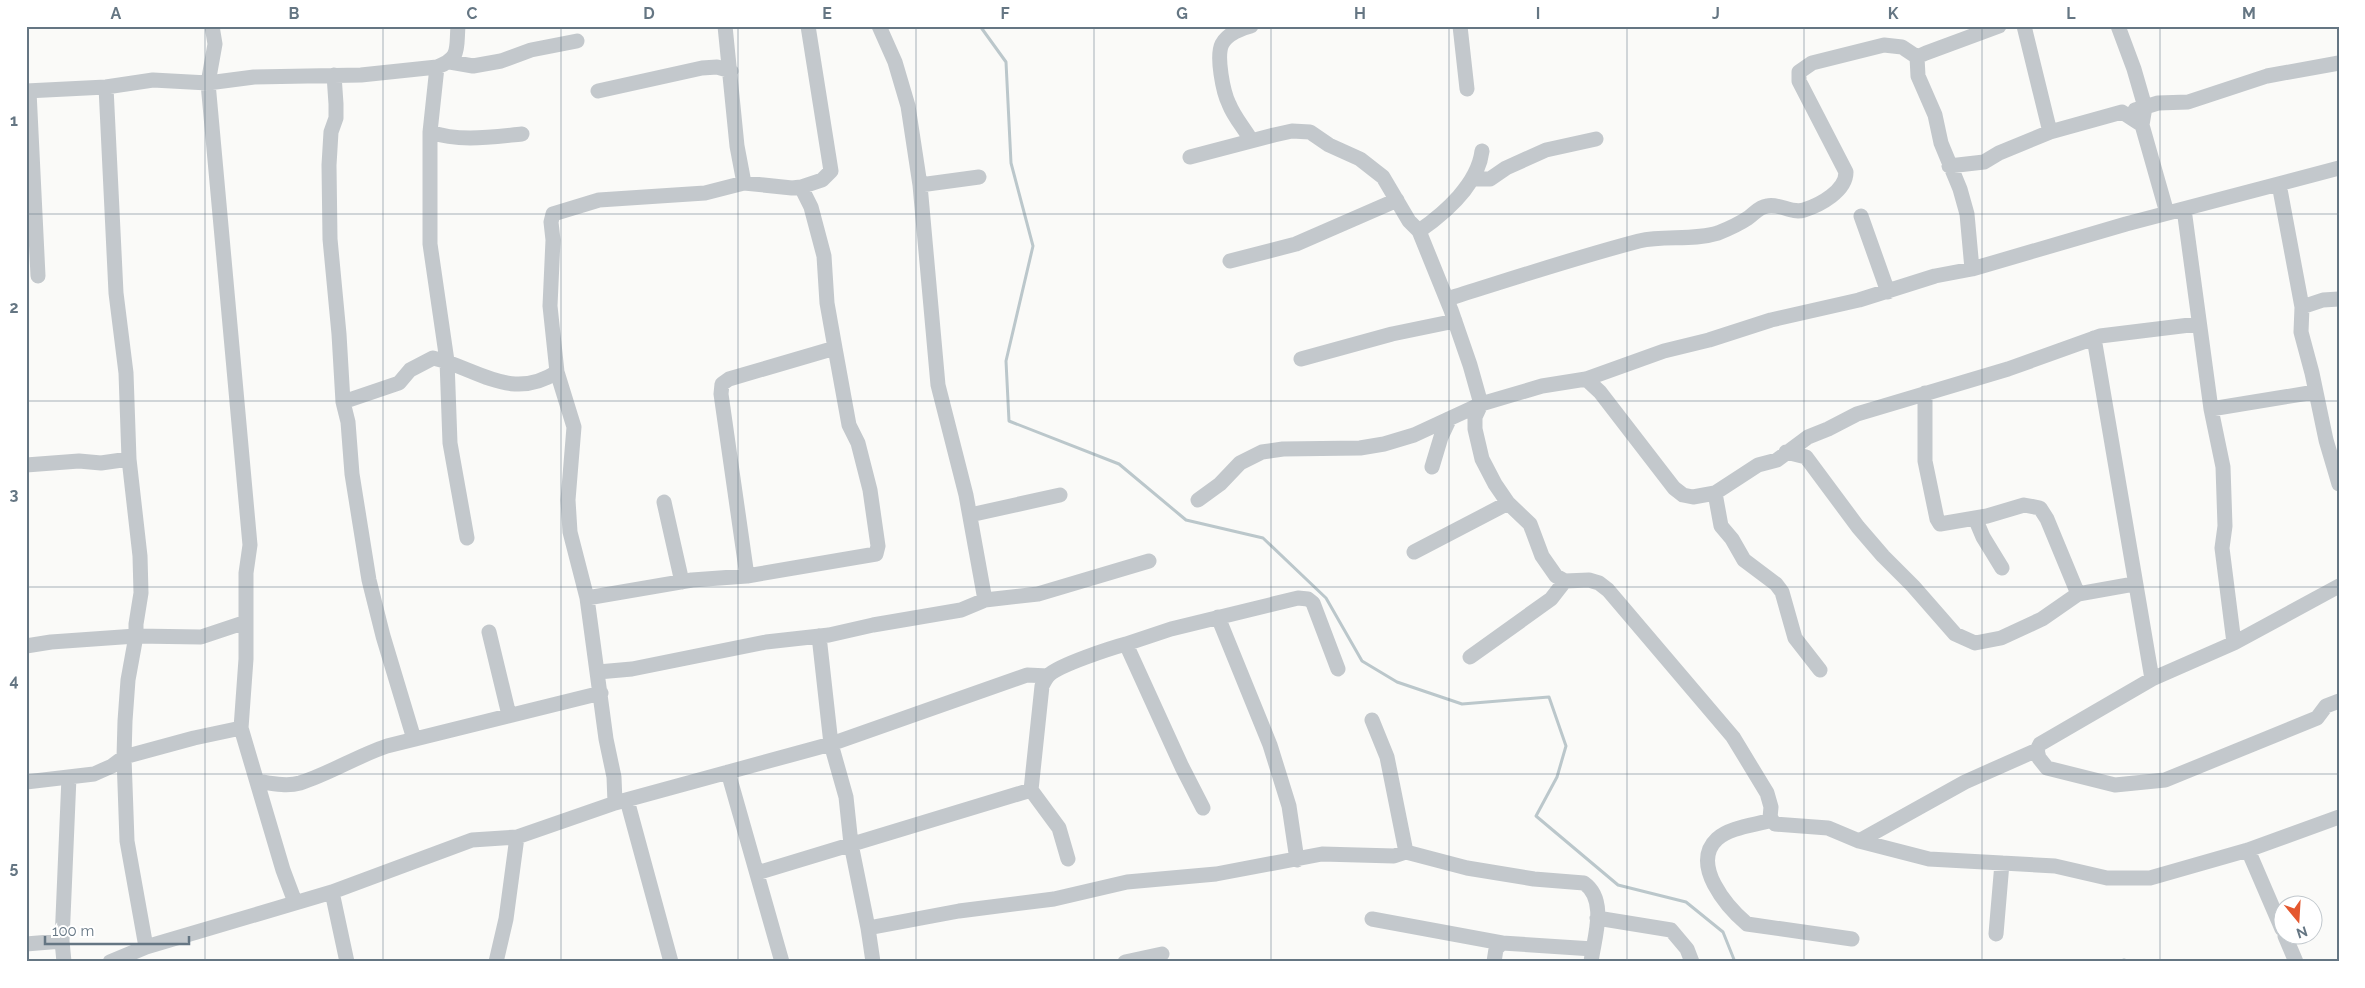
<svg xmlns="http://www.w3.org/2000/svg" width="2365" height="988" font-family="Raleway,sans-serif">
<rect width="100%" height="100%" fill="#fafaf8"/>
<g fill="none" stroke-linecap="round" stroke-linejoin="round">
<path stroke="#bbc7cb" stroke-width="3" d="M 980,26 L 1006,62 L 1011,163 L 1033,246 L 1006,361 L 1009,421 L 1119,464 L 1186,520 L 1263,538 L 1326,598 L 1362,661 L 1397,682 L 1462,704 L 1549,697 L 1566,746 L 1557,777 L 1536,816 L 1618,885 L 1686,902 L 1723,932 L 1735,962
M 2118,962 L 2124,960 L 2131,962"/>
<path stroke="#c3c8cc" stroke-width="15" d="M 212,26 L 215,44 L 208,83 L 250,545 L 246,573 L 246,659 L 241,728 L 283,870 L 295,902
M 458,26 C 456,49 461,58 437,67 L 430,132 L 430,244 L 447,361 L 450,443 L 467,538
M 725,26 L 737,146 L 744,183
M 879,26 L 895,62 L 908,106 L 920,185 L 938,385 L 966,495 L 985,600
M 1460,26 L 1467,89
M 2024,26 L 2050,132
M 2118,26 L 2134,69 L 2145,107 L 2135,110
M 450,62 L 473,66 L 501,61 L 531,50 L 577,41
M 334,75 L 336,104 L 336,118 L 331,132 L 329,165 L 330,239 L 339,334 L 343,402
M 106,87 L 116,293 L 126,373 L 129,459 L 140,556 L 141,593 L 136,624 L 136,636 L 128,680 L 125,721 L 124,757 L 127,841 L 146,947
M 26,91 L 106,87 L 153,80 L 208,83 L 254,77 L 361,75 L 437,67
M 29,91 L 38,276
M 598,91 L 702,68 L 717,67 L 731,71
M 430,132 C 460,142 491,137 522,134
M 1251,140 C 1244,128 1234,117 1229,104 C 1223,92 1216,56 1222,44 C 1227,34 1242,28 1251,26
M 1190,157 L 1274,135 L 1292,131 L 1310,132 L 1329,145 L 1360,159 L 1383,177 L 1409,221 L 1419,231 L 1451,310 L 1470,365 L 1481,404 L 1475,417 L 1475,429 L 1482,459 L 1495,484 L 1508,503 L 1530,524 L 1542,556 L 1556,576 L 1565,581 L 1589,580 L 1599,583 L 1608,590 L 1733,737 L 1767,793 L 1771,807 L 1770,818 L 1775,824 L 1828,828 L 1859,841 L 1929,859 L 2055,866 L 2107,878 L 2150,878 L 2248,850 L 2339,817
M 1949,166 L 1984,162 L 1999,153 L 2050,132 L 2122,112 L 2142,125
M 1472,179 L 1490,179 L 1506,168 L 1546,150 L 1596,139
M 2279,184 L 2302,307
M 920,185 L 979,177
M 801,187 L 822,180 L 831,171 L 808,26
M 2184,209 L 2211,409 L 2223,467 L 2225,526 L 2222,548 L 2234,643
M 2167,213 L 2142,125 L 2145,107 L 2158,103 L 2188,102 L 2267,76 L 2339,63
M 1861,216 L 1888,292
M 1419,231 C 1445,213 1478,184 1482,151
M 1230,261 L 1296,244 L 1397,200
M 1972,269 L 1967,214 L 1960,189 L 1941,143 L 1935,115 L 1918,76 L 1917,57 L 1926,53 L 1999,26
M 1447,299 C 1511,279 1574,258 1639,241 C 1665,235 1692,241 1718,233 C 1728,229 1739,224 1748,218 C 1755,213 1759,207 1767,206 C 1780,203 1791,214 1804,210 C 1820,205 1846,191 1846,172 L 1799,81 L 1799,72 L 1812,63 L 1884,45 L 1902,47 L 1917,57
M 2339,299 L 2323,300 L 2302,307 L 2301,332 L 2312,373 L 2326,440 L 2339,484
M 2094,338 L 2152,679
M 1301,359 L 1392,334 L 1455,321
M 1586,379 L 1600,392 L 1674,488 L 1683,495 L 1693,497 L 1715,493 L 1758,465 L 1777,460 L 1808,437 L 1828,429 L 1857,414 L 2008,369 L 2100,336 L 2198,324
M 1925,393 L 1925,461 L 1937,519 L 1940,524 L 1987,516 L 2024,505 L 2040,508 L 2047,519 L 2078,594
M 2211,409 L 2315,392
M 1786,452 L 1806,457 L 1858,527 L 1883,556 L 1913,586 L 1955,634 L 1975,643 L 2001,638 L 2042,619 L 2078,594 L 2134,584
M 26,465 L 79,461 L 101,463 L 129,459
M 1432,467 L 1441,437 L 1449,420
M 1715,493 L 1721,526 L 1732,539 L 1744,560 L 1776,584 L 1782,592 L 1795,638 L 1820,670
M 1198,500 L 1220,484 L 1240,463 L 1262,452 L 1283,449 L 1360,448 L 1384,444 L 1414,435 L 1481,404 L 1542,386 L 1586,379 L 1664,351 L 1709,340 L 1771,320 L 1859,300 L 1935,276 L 1972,269 L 2126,224 L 2339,168
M 664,502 L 682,582
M 970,515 L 1060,495
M 1975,518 L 1983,537 L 2002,568
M 1414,552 L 1508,503
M 747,576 L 721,394 L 722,384 L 729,379 L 835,348
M 2339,586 L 2234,643 L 2152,679 L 2040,744 L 2037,750 L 2039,758 L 2047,768 L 2115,785 L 2165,780 L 2317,718 L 2326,706 L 2339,701
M 587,598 L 692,580 L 747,576 L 876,554 L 878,546 L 870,490 L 858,443 L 849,425 L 835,348 L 827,303 L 824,256 L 811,207 L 801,187 L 792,188 L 744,183 L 705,193 L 599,200 L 553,214 L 551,222 L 553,240 L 550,306 L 557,372 L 574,427 L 568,500 L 570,532 L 587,598 L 606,739 L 614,777 L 615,803
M 1218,617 L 1270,745 L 1289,806 L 1297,860
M 489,632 L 509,715
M 819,636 L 831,744 L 846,797 L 851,844 L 868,928 L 873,962
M 1126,644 L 1171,629 L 1298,598 L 1308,599 L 1313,603 L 1338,669
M 26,646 L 51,642 L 136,636 L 201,637 L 246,622
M 1470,657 L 1551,599 L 1565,581
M 598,672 L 632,669 L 766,642 L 829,635 L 873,625 L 961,610 L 985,600 L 1038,594 L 1149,561
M 1372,720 L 1387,757 L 1406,852
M 414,739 L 383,636 L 369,580 L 352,474 L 348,422 L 343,402 L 399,383 L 410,370 L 433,358 C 477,368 511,402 557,372
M 728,772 L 782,962
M 257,781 C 270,783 286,787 300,783 C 329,774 357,756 387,746 L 601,693
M 26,782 L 94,774 L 112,766 L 124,757 L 194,738 L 241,728
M 627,800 L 671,962
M 1772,820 C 1756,825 1730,827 1717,839 C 1690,864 1727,907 1747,924 L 1852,939
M 1859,841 L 1965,782 L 2037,750
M 2248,850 L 2282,929
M 1068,859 L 1059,828 L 1031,790 L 1042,686 C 1044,682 1046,678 1049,675 C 1059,665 1111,648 1126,644 L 1182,767 L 1203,808
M 757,873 L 1031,790
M 332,892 L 347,962
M 1597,918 L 1671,930 L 1687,949 L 1692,962
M 1372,919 L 1502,943
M 868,928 L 959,911 L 1054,899 L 1127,882 L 1216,874 L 1322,854 L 1394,856 L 1406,852 L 1467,868 L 1534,879 L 1584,883 C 1608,900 1594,938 1591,962
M 1996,934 L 2002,863
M 2285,936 L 2296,962
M 26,944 L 62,941
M 64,962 L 62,941 L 69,777
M 110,962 L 146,947 L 332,892 L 472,840 L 517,837 L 615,803 L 831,744 L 1027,675 L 1048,676
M 496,962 L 506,919 L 517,837
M 1125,962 L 1162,954
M 1494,962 L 1496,949 L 1502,943 L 1593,949"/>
</g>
<path fill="none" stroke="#657683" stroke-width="1" stroke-opacity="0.55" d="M 205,26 L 205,962M 383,26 L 383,962M 561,26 L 561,962M 738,26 L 738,962M 916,26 L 916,962M 1094,26 L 1094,962M 1271,26 L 1271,962M 1449,26 L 1449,962M 1627,26 L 1627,962M 1804,26 L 1804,962M 1982,26 L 1982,962M 2160,26 L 2160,962M 26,214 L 2339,214M 26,401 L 2339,401M 26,587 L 2339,587M 26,774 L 2339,774"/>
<rect width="2365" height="988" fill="none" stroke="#ffffff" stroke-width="55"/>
<g transform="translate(2298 920) rotate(162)"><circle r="24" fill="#ffffff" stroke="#c1c8cd"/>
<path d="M0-4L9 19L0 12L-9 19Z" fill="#e4572e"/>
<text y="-8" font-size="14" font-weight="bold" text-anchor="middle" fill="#657683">N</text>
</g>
<path d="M45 936v8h144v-8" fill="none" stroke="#657683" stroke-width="2.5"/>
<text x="52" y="936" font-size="15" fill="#657683" stroke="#ffffff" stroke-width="4" paint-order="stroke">100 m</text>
<rect x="28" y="28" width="2310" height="932" fill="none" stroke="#657683" stroke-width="2"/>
<g font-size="16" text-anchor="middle" font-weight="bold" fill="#657683">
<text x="116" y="19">A</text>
<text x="294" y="19">B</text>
<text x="472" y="19">C</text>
<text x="649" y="19">D</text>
<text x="827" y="19">E</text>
<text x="1005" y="19">F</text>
<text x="1182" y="19">G</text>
<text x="1360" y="19">H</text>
<text x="1538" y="19">I</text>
<text x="1716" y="19">J</text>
<text x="1893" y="19">K</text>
<text x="2071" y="19">L</text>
<text x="2249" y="19">M</text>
<text x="14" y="126">1</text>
<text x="14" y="313">2</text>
<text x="14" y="500">3</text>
<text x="14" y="686">4</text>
<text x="14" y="873">5</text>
</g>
</svg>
